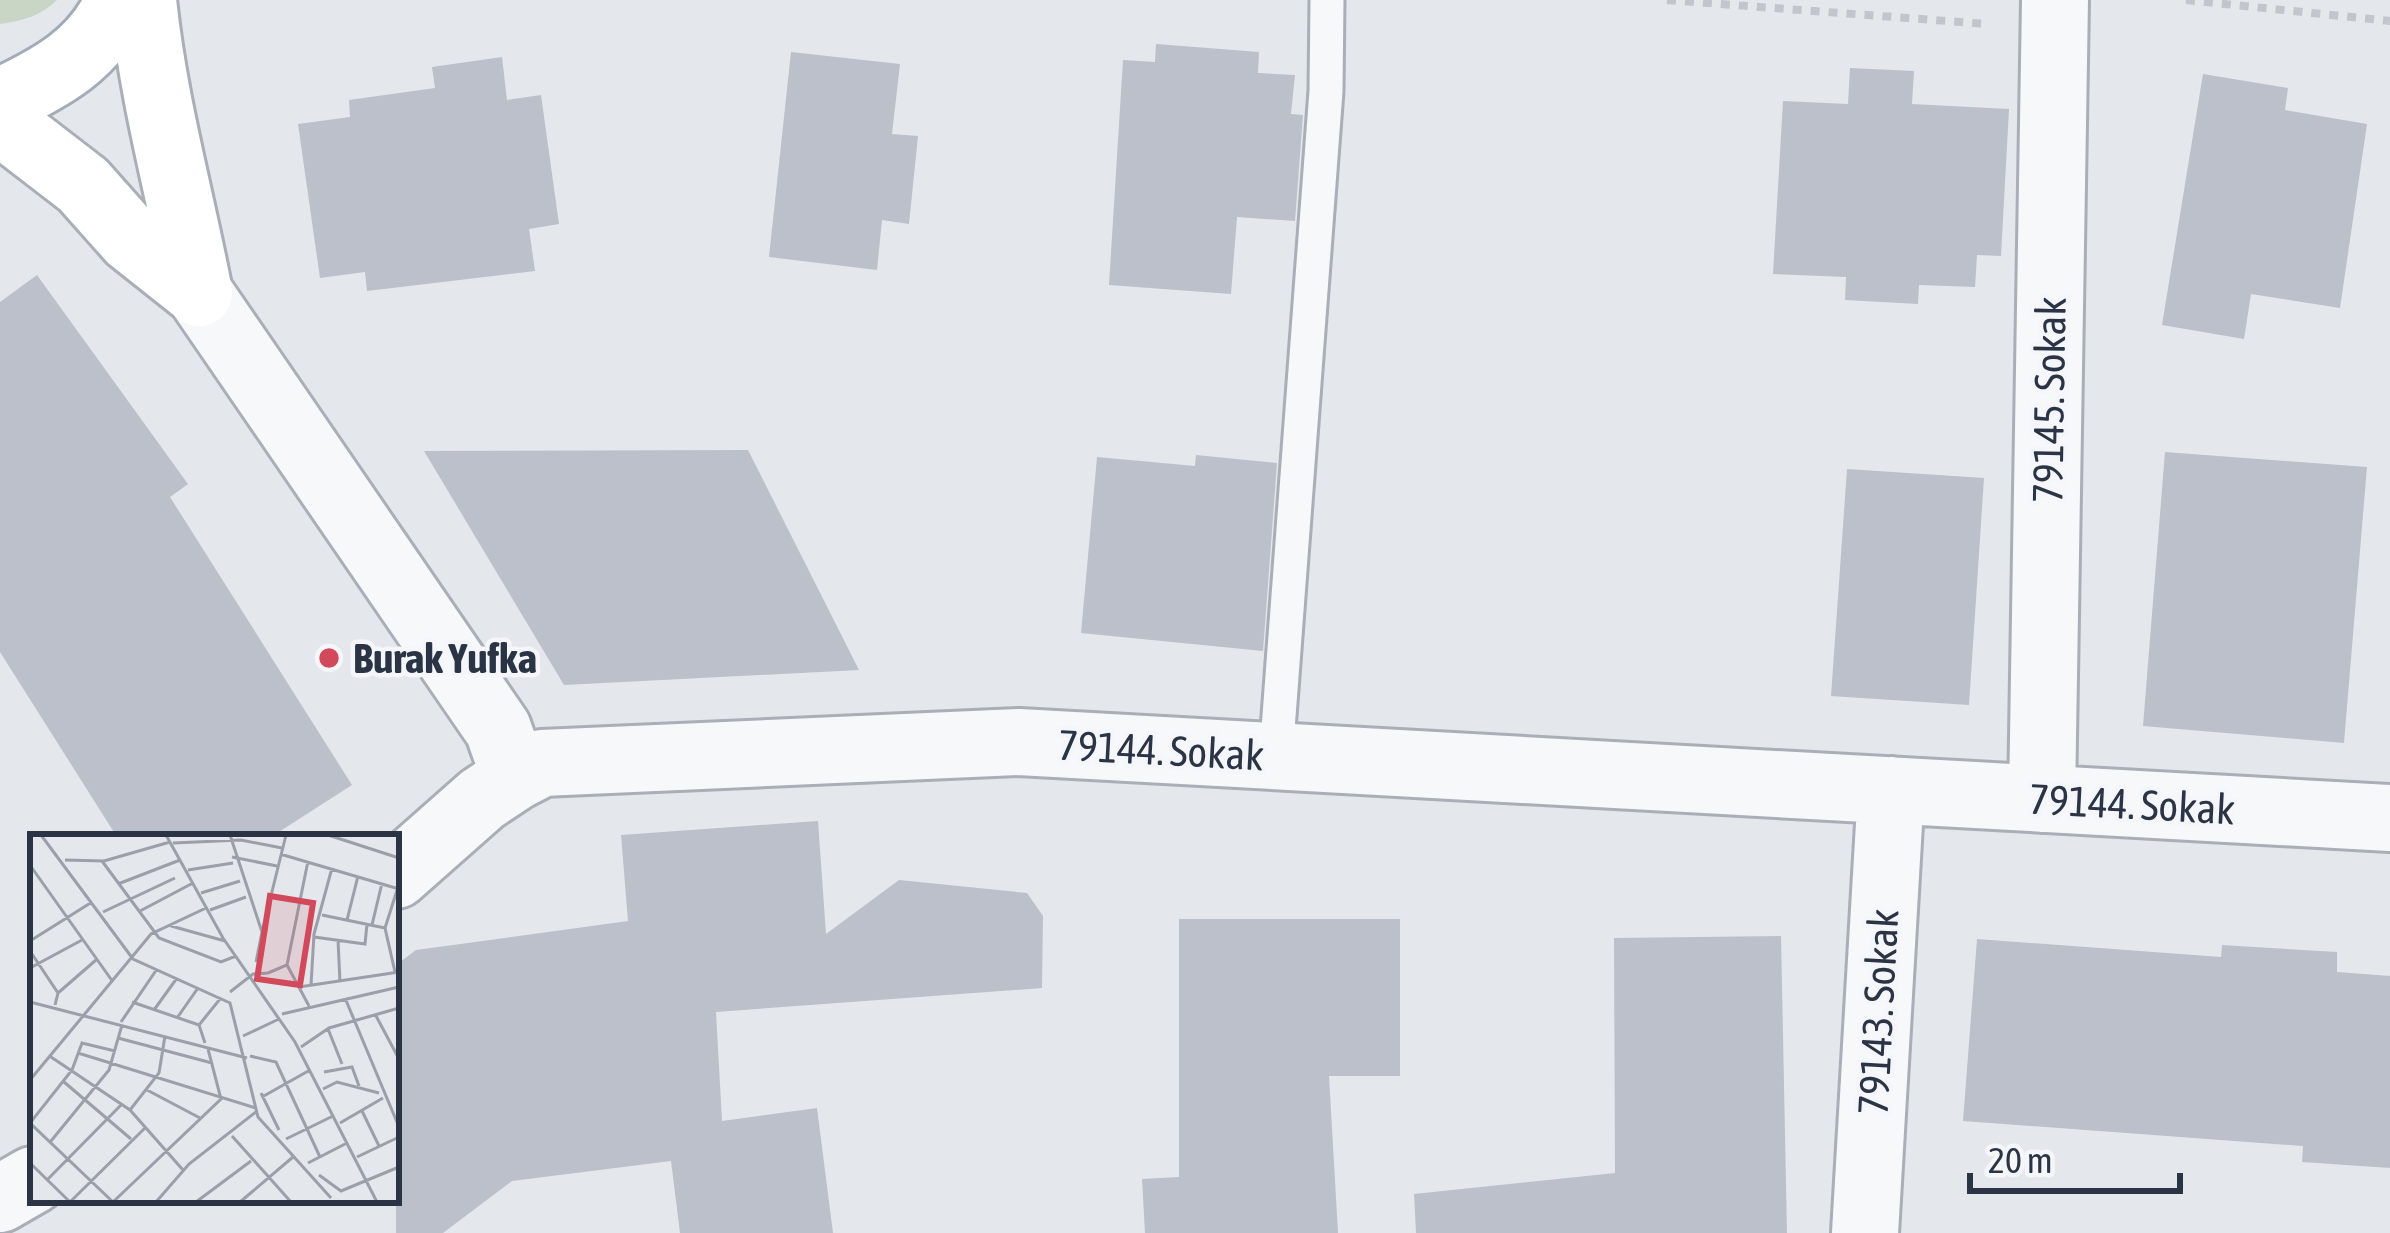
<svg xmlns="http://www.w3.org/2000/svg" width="2390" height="1233" font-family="'Asap Condensed',sans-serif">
<rect width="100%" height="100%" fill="#e4e7ec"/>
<path fill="#c9d6c5" d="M 0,0 L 57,0 C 41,16 22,21 0,24 Z"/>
<path fill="#bbc0ca" d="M 1156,44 L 1259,52 L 1258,73 L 1295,75 L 1291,114 L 1303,115 L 1295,221 L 1237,217 L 1231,294 L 1109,285 L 1123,60 L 1155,62 Z
M 791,52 L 900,64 L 892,134 L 918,136 L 909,224 L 882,220 L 877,270 L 769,257 Z
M 502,57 L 507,100 L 541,95 L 559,224 L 529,229 L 535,271 L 367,291 L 365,272 L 320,278 L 298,124 L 350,117 L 349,100 L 435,88 L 432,67 Z
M 1850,68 L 1914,71 L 1912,104 L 2009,109 L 2001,256 L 1977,255 L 1975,287 L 1919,285 L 1918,304 L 1845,300 L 1846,277 L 1773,274 L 1783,101 L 1848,104 Z
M 2203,74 L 2288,88 L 2285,110 L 2367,124 L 2340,308 L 2251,294 L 2244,339 L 2162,325 Z
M 37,275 L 188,484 L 170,497 L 352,785 L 271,837 L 117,837 L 0,652 L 0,302 Z
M 748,450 L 859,670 L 564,685 L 424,451 Z
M 2165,452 L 2367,467 L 2344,743 L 2143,726 Z
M 1196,455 L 1277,463 L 1263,651 L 1081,633 L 1097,457 L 1195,466 Z
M 1847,469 L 1984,478 L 1969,705 L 1831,696 Z
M 818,821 L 826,934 L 899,880 L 1027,893 L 1043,916 L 1042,988 L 716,1012 L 722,1121 L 817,1108 L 833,1233 L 680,1233 L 671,1161 L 512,1181 L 443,1233 L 396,1233 L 396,965 L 416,950 L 628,921 L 621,835 Z
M 1179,919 L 1400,919 L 1400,1076 L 1329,1076 L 1338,1233 L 1145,1233 L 1142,1179 L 1179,1177 Z
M 1781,936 L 1787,1233 L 1416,1233 L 1414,1194 L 1615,1173 L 1614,938 Z
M 1977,939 L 2221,957 L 2222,945 L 2337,952 L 2337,972 L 2390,976 L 2390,1168 L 2302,1162 L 2303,1146 L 1963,1121 Z"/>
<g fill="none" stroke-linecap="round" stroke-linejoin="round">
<defs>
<path id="lane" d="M 1276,756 L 1326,91 L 1327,0"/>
<path id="street" d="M 199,293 L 498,729 L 515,777 L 542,763 L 1019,742 L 2390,818
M 2042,799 L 2055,0
M 396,875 L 482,799 L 515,777
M 0,1199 L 33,1180
M 1865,1233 L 1891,790"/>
<path id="secondary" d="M 143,0 C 153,100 180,194 199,293
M 0,121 L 83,185 L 131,239 L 199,293"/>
<path id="primary" d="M 0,102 C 51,78 96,54 119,0"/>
</defs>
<use href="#lane" stroke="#a9aeb7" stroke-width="39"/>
<use href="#street" stroke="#a9aeb7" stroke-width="72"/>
<use href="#secondary" stroke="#a9aeb7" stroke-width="72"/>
<use href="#primary" stroke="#a3abb8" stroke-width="72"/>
<path stroke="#c2c5cb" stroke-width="8" stroke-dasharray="9 9" stroke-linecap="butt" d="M 1667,0 L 1987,24
M 2186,0 L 2390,21"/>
<use href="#lane" stroke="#f7f8fa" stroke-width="33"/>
<use href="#street" stroke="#f7f8fa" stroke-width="66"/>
<use href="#secondary" stroke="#fff" stroke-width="66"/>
<use href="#primary" stroke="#fff" stroke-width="66"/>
</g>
<circle fill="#d1495b" stroke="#f4f6f9" stroke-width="4.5" cx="329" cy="658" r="12"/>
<g text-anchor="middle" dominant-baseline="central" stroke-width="9" stroke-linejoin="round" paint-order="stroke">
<g font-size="42" fill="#2b3445" stroke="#f4f6f9">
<text transform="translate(2049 400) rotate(-89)">79145. Sokak</text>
<text transform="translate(1161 750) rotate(3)">79144. Sokak</text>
<text transform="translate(2132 804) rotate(3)">79144. Sokak</text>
<text transform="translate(1878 1012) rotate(-87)">79143. Sokak</text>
</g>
<g font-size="42" font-weight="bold" fill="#2b3445" stroke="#f4f6f9" text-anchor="start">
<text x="353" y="658">Burak Yufka</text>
</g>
</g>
<g transform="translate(30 834)">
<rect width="369" height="369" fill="#e4e7ec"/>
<path fill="none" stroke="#9a9fa9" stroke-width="3" d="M 11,1 L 103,125 L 200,169 L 228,283 L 301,364M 136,1 L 193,104 L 265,208 L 347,368M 200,1 L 232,98 L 226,128M 298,1 L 369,24M 143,9 L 211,6 L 252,14M 250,20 L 369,55M 202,23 L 247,32M 35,26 L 74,27 L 140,8M 72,27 L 129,104 L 191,128 L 206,122M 2,34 L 83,148M 158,36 L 203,29M 88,50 L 150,26M 171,59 L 210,47M 180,76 L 216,63M 110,77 L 163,49M 73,78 L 145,44M 292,81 L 355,94M 317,86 L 328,42M 342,91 L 352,49M 141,92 L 195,107M 232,98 L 256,1M 284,103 L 335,110 L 337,90M 308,106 L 310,148M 0,107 L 62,68M 0,117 L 28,159 L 25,171M 257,131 L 279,172M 0,134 L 52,106M 365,138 L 355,94 L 368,53M 238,139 L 257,131 L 278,27M 281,151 L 284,100 L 302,34M 269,153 L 369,138M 200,158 L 223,140 L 238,139M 28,159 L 66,126M 315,164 L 369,293M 0,168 L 217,224M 102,168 L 169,191M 124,176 L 147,144M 252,180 L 369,153M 345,180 L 369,225M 147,184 L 168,154M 91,188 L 127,135M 298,195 L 312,230M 213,202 L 249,185M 88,204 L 182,229M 175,209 L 169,191 L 190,165M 271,213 L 299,194 L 369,174M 48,219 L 226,274M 220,222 L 246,228 L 290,323M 21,223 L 100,276 L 153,336M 294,238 L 322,233 L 329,252M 0,246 L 121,100 L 176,74M 34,248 L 101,305M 293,255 L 307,248 L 349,259M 117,256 L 170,284M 231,259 L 249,296M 232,263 L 280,236M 100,276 L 129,239 L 135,202M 332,277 L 349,312M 310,289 L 353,264M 202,302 L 261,368M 256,305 L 303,282M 21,307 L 79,236 L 92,191M 327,323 L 369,303M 0,329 L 40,368M 278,329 L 317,309M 289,341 L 311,357 L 369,333M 17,346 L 92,270M 40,368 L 115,294M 83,368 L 0,289 L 42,236 L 52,209 L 85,217M 83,368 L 191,265 L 178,215M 126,368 L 159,330 L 227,277M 166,368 L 221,327M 210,368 L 263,323"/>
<path fill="#d1495b" fill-opacity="0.15" stroke="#d1495b" stroke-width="6" d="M 240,62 L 283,69 L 270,151 L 227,145 Z"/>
<rect width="369" height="369" fill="none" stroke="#2b3445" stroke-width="6"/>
</g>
<path d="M1970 1173v18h210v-18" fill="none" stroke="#2b3445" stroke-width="6"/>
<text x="1988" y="1173" font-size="36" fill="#2b3445" stroke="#f4f6f9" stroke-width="9" paint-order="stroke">20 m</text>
</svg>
